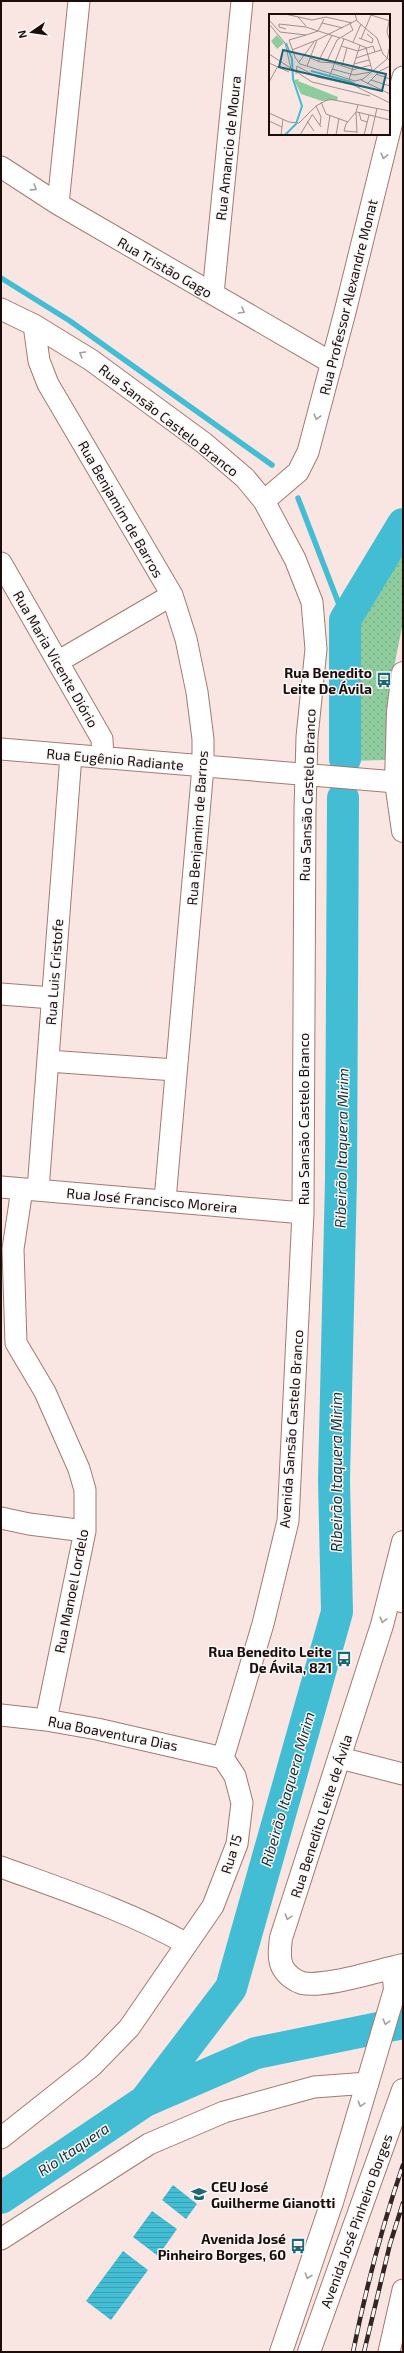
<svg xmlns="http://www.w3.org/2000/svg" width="404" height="2353" font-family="'Exo 2',sans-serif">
<defs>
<pattern id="grass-dots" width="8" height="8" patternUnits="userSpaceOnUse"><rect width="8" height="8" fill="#8ecc9e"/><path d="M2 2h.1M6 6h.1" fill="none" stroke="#7aae87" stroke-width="1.8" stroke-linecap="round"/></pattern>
<pattern id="water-rules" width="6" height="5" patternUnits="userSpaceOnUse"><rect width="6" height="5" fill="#43bdd3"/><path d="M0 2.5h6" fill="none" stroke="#3aa1b4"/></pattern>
</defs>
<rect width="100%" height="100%" fill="#f9e6e2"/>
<path fill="url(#grass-dots)" d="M 403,545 L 403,622 L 393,672 L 385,760 L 348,761 L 350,626 L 354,613 Z"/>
<path fill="url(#water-rules)" d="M 173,2185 L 197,2204 L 186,2219 L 162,2200 Z
M 152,2211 L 177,2229 L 158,2256 L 133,2237 Z
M 123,2251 L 148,2270 L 111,2320 L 86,2301 Z"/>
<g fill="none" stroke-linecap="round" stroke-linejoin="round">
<path stroke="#43bdd3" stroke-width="5.5" d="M 1,278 L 70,321 L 272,465
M 298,498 L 345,620"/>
<path stroke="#43bdd3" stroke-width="32" d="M 345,759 L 345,620 L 403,524
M 145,2101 L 231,1988 L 337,1612 L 334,1480 L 341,1179 L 343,798
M 1,2198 L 145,2101 L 256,2053 L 403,2023"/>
<defs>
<path id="street" d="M 1,167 L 58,204 L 332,363
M 58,204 L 79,1
M 213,294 L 242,1
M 1,309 L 34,325 L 91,360 L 204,443 L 245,478 L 264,501 L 295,559 L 312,602 L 316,649 L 307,737 L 305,810 L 303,1213 L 288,1521 L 263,1624 L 223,1758
M 34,325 L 39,361 L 48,384 L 172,595 L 186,639 L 197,692 L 203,739 L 203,767 L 165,1200
M 264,501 L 298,472 L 308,452 L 345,312 L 403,77
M 1,563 L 102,739 L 103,758
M 59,661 L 172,595
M 1,749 L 396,782
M 1,994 L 52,998
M 48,1061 L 175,1070
M 1,1187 L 303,1213
M 22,1189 L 13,1249 L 16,1343 L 45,1392 L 79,1469 L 85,1490 L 85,1531 L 46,1720
M 38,1190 L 71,755
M 1,1518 L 29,1524 L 85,1531
M 389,1598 L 403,1602
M 1,1715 L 46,1720 L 97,1729 L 223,1758
M 340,1758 L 403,1774
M 1,1867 C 64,1890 128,1911 187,1944
M 1,2138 L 92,2066 L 129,2028 L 213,1906 L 237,1844 L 242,1803 L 235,1776 L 223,1758
M 1,2239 L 149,2144 L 224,2112 L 314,2087 L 368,2083
M 389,2352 L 403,2290"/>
<path id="primary" d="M 403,673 L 398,712 L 396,782 L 403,831
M 403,1542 L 382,1625 L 281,1938 C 280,1947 278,1959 283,1968 C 287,1975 295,1981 302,1983 C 325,1988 379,1970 403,1965
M 281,2352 L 332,2202 L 395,1990 L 394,1978 L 387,1969
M 309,2352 L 403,2090"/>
</defs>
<use href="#street" stroke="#a27a71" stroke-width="23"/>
<use href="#primary" stroke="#a27a71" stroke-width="24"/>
<use href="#street" stroke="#fff" stroke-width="21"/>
<use href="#primary" stroke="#fff" stroke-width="22"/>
<defs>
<path id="rail" d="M 353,2352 C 366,2288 382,2226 403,2165
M 364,2352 L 390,2244 L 403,2203"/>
</defs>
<use href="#rail" stroke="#352522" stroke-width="4.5"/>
<use href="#rail" stroke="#f8f8f8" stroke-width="3" stroke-dasharray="9" stroke-linecap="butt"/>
</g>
<defs><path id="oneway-chevron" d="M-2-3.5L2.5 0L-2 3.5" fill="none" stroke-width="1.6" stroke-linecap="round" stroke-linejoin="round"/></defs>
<g stroke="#a49e9d">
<use href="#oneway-chevron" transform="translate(384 156) rotate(104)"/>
<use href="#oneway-chevron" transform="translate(34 188) rotate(33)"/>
<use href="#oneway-chevron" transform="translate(242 311) rotate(30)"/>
<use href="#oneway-chevron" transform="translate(82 354) rotate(-149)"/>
<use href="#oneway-chevron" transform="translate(317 417) rotate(105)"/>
<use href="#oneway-chevron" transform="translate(383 1620) rotate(105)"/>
<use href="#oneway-chevron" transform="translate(288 1917) rotate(108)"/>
<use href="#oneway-chevron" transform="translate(386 2022) rotate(106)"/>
<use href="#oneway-chevron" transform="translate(361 2104) rotate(107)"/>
<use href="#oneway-chevron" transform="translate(308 2276) rotate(109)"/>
</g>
<defs>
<symbol id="bus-bare" viewBox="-9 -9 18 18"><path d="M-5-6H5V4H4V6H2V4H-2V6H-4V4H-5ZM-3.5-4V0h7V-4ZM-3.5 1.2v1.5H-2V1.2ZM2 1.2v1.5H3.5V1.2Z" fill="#1d6673" stroke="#f8f8f8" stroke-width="2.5" paint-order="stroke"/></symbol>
<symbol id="school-bare" viewBox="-9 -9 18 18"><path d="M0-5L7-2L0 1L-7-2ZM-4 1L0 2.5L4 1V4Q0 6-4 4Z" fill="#1d6673" stroke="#f8f8f8" stroke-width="2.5" paint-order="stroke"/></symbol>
</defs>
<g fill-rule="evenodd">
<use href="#bus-bare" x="373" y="669" width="22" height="22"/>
<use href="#bus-bare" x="333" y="1648" width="22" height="22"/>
<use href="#school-bare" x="188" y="2183" width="22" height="22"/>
<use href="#bus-bare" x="287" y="2235" width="22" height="22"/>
</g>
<g text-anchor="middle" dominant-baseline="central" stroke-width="3" stroke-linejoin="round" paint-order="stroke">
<g font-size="14" fill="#1c0d0a" stroke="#f8f8f8">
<text transform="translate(228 148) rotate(-84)">Rua Amancio de Moura</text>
<text transform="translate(165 267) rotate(30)">Rua Tristão Gago</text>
<text transform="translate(348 297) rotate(-76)">Rua Professor Alexandre Monat</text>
<text transform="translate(169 420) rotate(38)">Rua Sansão Castelo Branco</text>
<text transform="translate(121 509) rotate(60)">Rua Benjamim de Barros</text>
<text transform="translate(56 659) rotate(60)">Rua Maria Vicente Diório</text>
<text transform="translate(115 759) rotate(5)">Rua Eugênio Radiante</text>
<text transform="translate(307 795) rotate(-88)">Rua Sansão Castelo Branco</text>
<text transform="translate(197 828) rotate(-86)">Rua Benjamim de Barros</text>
<text transform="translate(54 972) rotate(-86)">Rua Luis Cristofe</text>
<text transform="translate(303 1119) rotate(-90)">Rua Sansão Castelo Branco</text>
<text transform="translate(152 1200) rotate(5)">Rua José Francisco Moreira</text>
<text transform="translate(291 1429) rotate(-86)">Avenida Sansão Castelo Branco</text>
<text transform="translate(71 1591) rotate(-79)">Rua Manoel Lordelo</text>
<text transform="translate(113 1733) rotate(11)">Rua Boaventura Dias</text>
<text transform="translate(321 1816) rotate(-72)">Rua Benedito Leite de Ávila</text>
<text transform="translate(231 1854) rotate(-73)">Rua 15</text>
<text transform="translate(356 2221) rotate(-70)">Avenida José Pinheiro Borges</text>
</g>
<g font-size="14" font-weight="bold" fill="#1c0d0a" stroke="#f8f8f8" text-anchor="end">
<text x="372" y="672">Rua Benedito<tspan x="372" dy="16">Leite De Ávila</tspan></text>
<text x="332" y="1651">Rua Benedito Leite<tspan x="332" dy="16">De Ávila, 821</tspan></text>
<text x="211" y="2186" text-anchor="start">CEU José<tspan x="211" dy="16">Guilherme Gianotti</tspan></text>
<text x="286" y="2238">Avenida José<tspan x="286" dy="16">Pinheiro Borges, 60</tspan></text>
</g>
<g font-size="15" font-style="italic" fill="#142e34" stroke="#f8f8f8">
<text transform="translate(341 1148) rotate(-89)">Ribeirão Itaquera Mirim</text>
<text transform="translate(336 1472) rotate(-90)">Ribeirão Itaquera Mirim</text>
<text transform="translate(287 1789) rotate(-74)">Ribeirão Itaquera Mirim</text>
<text transform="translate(73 2149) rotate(-34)">Rio Itaquera</text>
</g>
</g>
<g transform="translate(269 14)">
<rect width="121" height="121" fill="#f9e6e2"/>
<path d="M 30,65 L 29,67 L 69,83 L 68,86 L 53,87 L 32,80 L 25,66 Z" fill="#8ecc9e"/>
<path d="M 8,21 L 15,29 L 8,35 L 2,27 Z" fill="#8ecc9e"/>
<path fill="none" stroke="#43bdd3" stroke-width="2" d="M 42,57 L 79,67M 80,67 L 91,73M 16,121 L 27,110 L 33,92 L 24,65 L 23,45 L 17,29"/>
<path fill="none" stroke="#a18f8c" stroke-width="1" d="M 16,0 L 43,6 L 57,3 L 83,9M 86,0 L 88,7 L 108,24 L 114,40 L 121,47M 102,1 L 121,7M 121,2 L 118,18 L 121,27M 29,3 L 37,12M 0,6 L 11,18 L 37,21 L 49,17 L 55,5M 53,9 L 74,14M 0,10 L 16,29 L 22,55M 17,15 L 10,13 L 10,10 L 37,13 L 71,24M 37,21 L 20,26 L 26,43 L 31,50 L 86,67 L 94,65 L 118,45 L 121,31M 73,24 L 98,34M 90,24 L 103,29 L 104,25 L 98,20M 92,25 L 102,1M 84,28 L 92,10M 72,32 L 89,37 L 104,32 L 106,38M 97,34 L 103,56M 23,36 L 48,26M 0,40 L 43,68 L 101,82M 41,44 L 51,48 L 65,49M 87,44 L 112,36M 58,47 L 68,26 L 84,16 L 81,10M 30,48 L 45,28M 49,48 L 63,21M 0,49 L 20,58M 64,49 L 83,55M 85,50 L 100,46M 38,52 L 48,26 L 88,6M 73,52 L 78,34M 63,55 L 85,61 L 102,58M 83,56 L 102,51M 27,60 L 28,52 L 48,63 L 84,71 L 121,89M 107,60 L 121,65M 61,61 L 75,25M 92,66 L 121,80M 102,66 L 121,72M 0,68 L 9,52M 79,69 L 91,31M 98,70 L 111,57 L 121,52M 52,88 L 57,100 L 79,108M 47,92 L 52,103 L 51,111M 87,98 L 88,119M 88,98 L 121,106M 90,98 L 92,106 L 98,108M 0,99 L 20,108 L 30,109 L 47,92 L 60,85 L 121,97M 43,100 L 52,113M 0,107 L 13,113M 38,107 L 45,117M 88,118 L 75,117 L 77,110 L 87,98 L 89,91M 12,121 L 14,105M 31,121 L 43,101M 58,121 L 61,101M 67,121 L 70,104M 77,121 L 102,121M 95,121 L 100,101M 102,121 L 108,94"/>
<path fill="#1d6673" fill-opacity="0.15" stroke="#1d6673" stroke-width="2" d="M 14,36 L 117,60 L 113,77 L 10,53 Z"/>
<rect width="121" height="121" fill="none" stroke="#1c0d0a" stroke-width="2"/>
</g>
<rect width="404" height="2353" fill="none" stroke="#1c0d0a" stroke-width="4"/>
<g transform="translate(32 32) rotate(257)" stroke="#f8f8f8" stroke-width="3" paint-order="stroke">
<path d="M0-3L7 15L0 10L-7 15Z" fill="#1c0d0a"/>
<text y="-6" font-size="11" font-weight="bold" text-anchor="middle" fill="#1c0d0a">N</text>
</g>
</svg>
